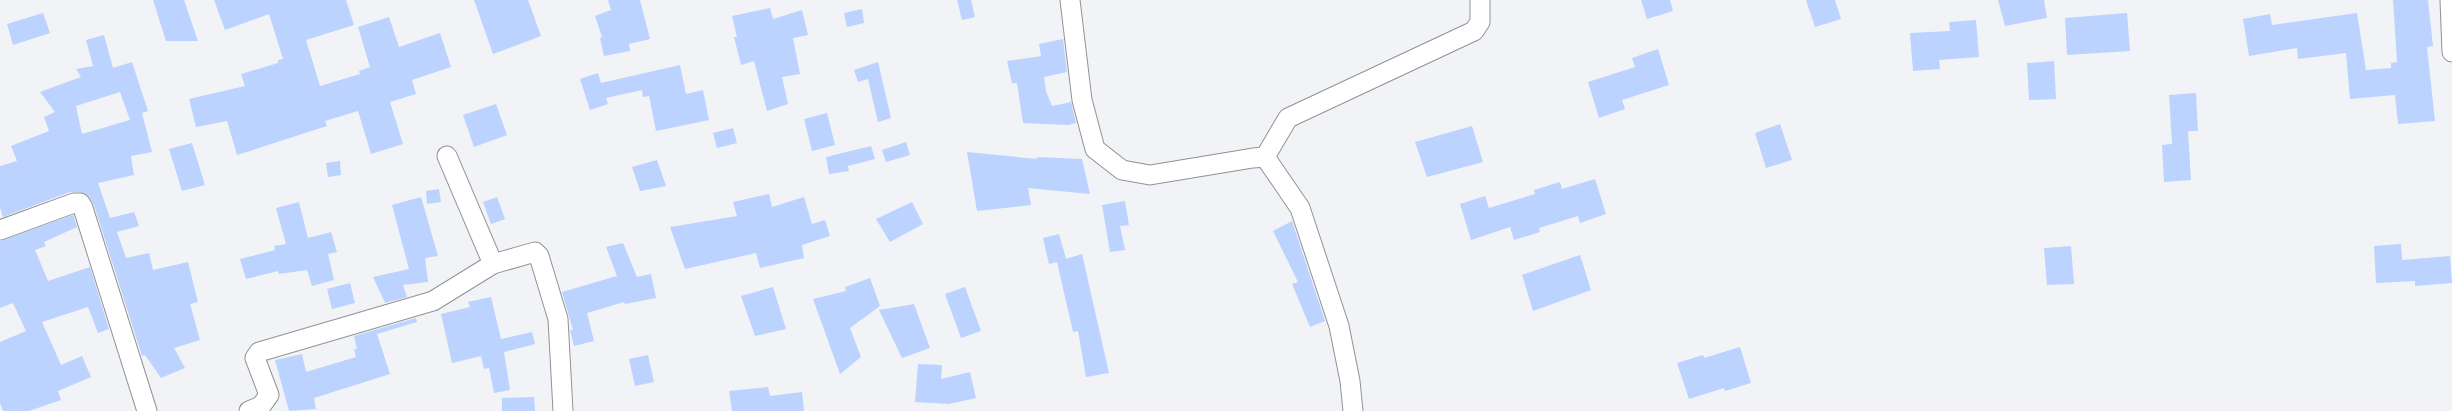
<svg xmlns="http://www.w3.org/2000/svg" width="2452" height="411" font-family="'Alegreya Sans',sans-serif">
<rect width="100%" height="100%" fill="#f2f3f6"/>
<path fill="#bcd2ff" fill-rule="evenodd" d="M 153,0 L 184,0 L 198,41 L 166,41 Z
M 214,0 L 346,0 L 354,25 L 306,40 L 320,86 L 360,74 L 359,71 L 370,67 L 358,27 L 389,17 L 399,47 L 440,33 L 451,67 L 412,80 L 416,94 L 390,102 L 403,144 L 371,154 L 358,111 L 325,121 L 327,126 L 237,155 L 227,121 L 196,127 L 189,99 L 245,86 L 241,74 L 278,63 L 278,60 L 283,59 L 269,14 L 225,30 Z
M 474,0 L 528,0 L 541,36 L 493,54 Z
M 608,0 L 640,0 L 650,39 L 629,44 L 630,51 L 604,56 L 600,38 L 602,37 L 595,16 L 611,10 Z
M 957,0 L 971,0 L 975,17 L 962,20 Z
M 1641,0 L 1670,0 L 1673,11 L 1647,19 Z
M 1806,0 L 1835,0 L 1841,19 L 1815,27 Z
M 1998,0 L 2044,0 L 2047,18 L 2005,26 Z
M 2393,0 L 2428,0 L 2433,46 L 2427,47 L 2435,121 L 2398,124 L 2395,95 L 2350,99 L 2346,53 L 2298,59 L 2297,48 L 2249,56 L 2243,19 L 2270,14 L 2272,25 L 2357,13 L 2366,70 L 2391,68 L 2391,63 L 2397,62 Z
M 770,8 L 773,19 L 802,10 L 808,35 L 793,38 L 800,74 L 782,77 L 788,104 L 767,111 L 754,61 L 741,65 L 734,37 L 737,37 L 732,16 Z
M 862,9 L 864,23 L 847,27 L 844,13 Z
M 43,13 L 50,33 L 13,45 L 7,24 Z
M 2127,13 L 2130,51 L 2067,55 L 2065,18 Z
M 1976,20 L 1979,57 L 1939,60 L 1940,69 L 1913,71 L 1910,33 L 1950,31 L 1949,22 Z
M 104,35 L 113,68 L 132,62 L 148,111 L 142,113 L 152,152 L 131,156 L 134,175 L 98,183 L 110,218 L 134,212 L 139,226 L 117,232 L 126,258 L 149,253 L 153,270 L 188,262 L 198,302 L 190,304 L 200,340 L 174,348 L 185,368 L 161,378 L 145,355 L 142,356 L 94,205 L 89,197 L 80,192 L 70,192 L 3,217 L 0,208 L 0,166 L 17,161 L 11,146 L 49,131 L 44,117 L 55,112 L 40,92 L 81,77 L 76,69 L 93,66 L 86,40 ZM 120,92 L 130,120 L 82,134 L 76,106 Z
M 1063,39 L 1067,72 L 1044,77 L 1046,91 L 1052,106 L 1071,102 L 1076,123 L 1069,125 L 1023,123 L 1017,83 L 1012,83 L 1007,61 L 1041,56 L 1039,44 Z
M 1658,49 L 1669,85 L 1622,100 L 1625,109 L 1599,118 L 1588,82 L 1635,67 L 1632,58 Z
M 2054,61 L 2056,99 L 2029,100 L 2027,63 Z
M 878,62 L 891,118 L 878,122 L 868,79 L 858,82 L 854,70 Z
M 680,65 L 686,94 L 703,90 L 709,120 L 656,131 L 649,96 L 643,97 L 642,90 L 606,98 L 608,104 L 590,110 L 580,79 L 598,73 L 601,83 Z
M 2196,93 L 2198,131 L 2188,131 L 2191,180 L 2164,182 L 2162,145 L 2172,144 L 2169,95 Z
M 496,104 L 507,135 L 474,147 L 463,115 Z
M 827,113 L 835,145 L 812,151 L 804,119 Z
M 1780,124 L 1792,160 L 1766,168 L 1755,133 Z
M 1472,126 L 1483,162 L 1427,177 L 1415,142 Z
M 733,128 L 737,143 L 717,148 L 713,133 Z
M 906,142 L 910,155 L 886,162 L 882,150 Z
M 192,143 L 205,185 L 182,191 L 169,149 Z
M 871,146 L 875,159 L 848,166 L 849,171 L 829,174 L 826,157 Z
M 967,152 L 1037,159 L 1037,157 L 1082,159 L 1090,194 L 1028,188 L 1031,205 L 977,211 Z
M 657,160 L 666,186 L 640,191 L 632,167 Z
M 340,161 L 341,175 L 328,177 L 326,163 Z
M 1595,179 L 1606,214 L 1580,223 L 1578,216 L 1539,228 L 1540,232 L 1514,240 L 1510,227 L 1471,240 L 1460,204 L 1485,196 L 1489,208 L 1535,194 L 1534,190 L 1560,182 L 1562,189 Z
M 439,189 L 441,202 L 427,204 L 426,191 Z
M 769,194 L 772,207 L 804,197 L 812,224 L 825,220 L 830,236 L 802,245 L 804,258 L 760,268 L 756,253 L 685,269 L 670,227 L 737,216 L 733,202 Z
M 421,197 L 438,256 L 425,258 L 428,282 L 403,285 L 407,297 L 385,303 L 373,277 L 409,269 L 392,205 Z
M 497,197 L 505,219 L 491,224 L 483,202 Z
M 1125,201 L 1129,225 L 1120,226 L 1125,250 L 1110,252 L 1102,205 Z
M 299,202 L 308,238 L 331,232 L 337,252 L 328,254 L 334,280 L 312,286 L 307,270 L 279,274 L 278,271 L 246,279 L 240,259 L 275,250 L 274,246 L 286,244 L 276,208 Z
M 912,202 L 923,224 L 890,242 L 876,219 Z
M 73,215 L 77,227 L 44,242 L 46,246 L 35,250 L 48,281 L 90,267 L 109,329 L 98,333 L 88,307 L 42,322 L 61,365 L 82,356 L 91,377 L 58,391 L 61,400 L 29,411 L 3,411 L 0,403 L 0,342 L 26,331 L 13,303 L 0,308 L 0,241 Z
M 1292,221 L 1325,321 L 1310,327 L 1292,284 L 1298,282 L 1273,231 Z
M 1059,234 L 1066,259 L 1082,254 L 1109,373 L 1086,377 L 1078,331 L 1073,332 L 1057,262 L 1049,264 L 1043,238 Z
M 623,243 L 637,277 L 651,274 L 656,298 L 625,304 L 624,302 L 587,313 L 594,341 L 574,346 L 570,330 L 573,330 L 562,292 L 617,276 L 606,247 Z
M 2401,244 L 2402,260 L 2450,256 L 2452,283 L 2415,286 L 2415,281 L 2376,283 L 2374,246 Z
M 2071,246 L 2074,284 L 2047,285 L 2044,248 Z
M 1580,255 L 1591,290 L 1533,311 L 1522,275 Z
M 870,278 L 880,306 L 850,328 L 861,357 L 840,374 L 813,299 L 846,291 L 845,287 Z
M 350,283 L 355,303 L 332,309 L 327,289 Z
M 773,287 L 786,329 L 755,336 L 741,296 Z
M 965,287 L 981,331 L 961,338 L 945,294 Z
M 491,297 L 501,339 L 532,332 L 535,344 L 504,352 L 510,390 L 494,393 L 489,368 L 484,369 L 481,356 L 452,363 L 441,314 L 470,307 L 468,302 Z
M 914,304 L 930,348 L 902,358 L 879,310 Z
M 416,318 L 417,322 L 377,334 L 390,374 L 314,398 L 316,409 L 289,411 L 275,360 L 302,354 L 306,372 L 356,357 L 354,349 L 357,349 L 354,336 Z
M 1740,347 L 1751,383 L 1725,391 L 1724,388 L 1689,399 L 1677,363 L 1703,355 L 1704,358 Z
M 648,355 L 654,382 L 635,386 L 629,359 Z
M 918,364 L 942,365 L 941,379 L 970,372 L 976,398 L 949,404 L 915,402 Z
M 768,387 L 770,396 L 802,392 L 804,411 L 732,411 L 729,391 Z
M 534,397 L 535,411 L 502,411 L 502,398 Z"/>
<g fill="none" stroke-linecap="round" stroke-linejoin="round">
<defs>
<path id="street" d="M 1070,0 L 1082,100 L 1095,149 L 1122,170 L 1150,175 L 1253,158 L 1265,157 L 1300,208 L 1339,326 L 1350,381 L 1353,411
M 2450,0 L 2452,52
M 447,156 L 493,264 L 535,252 L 539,256 L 558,319 L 563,411
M 1265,157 L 1288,118 L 1474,31 L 1480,22 L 1480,0
M 0,230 L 74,203 L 80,203 L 83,208 L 147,411
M 249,411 L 261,406 L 269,395 L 255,358 L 259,352 L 433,301 L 493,264"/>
</defs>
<use href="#street" stroke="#909294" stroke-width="21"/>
<use href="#street" stroke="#fff" stroke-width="19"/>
</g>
</svg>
